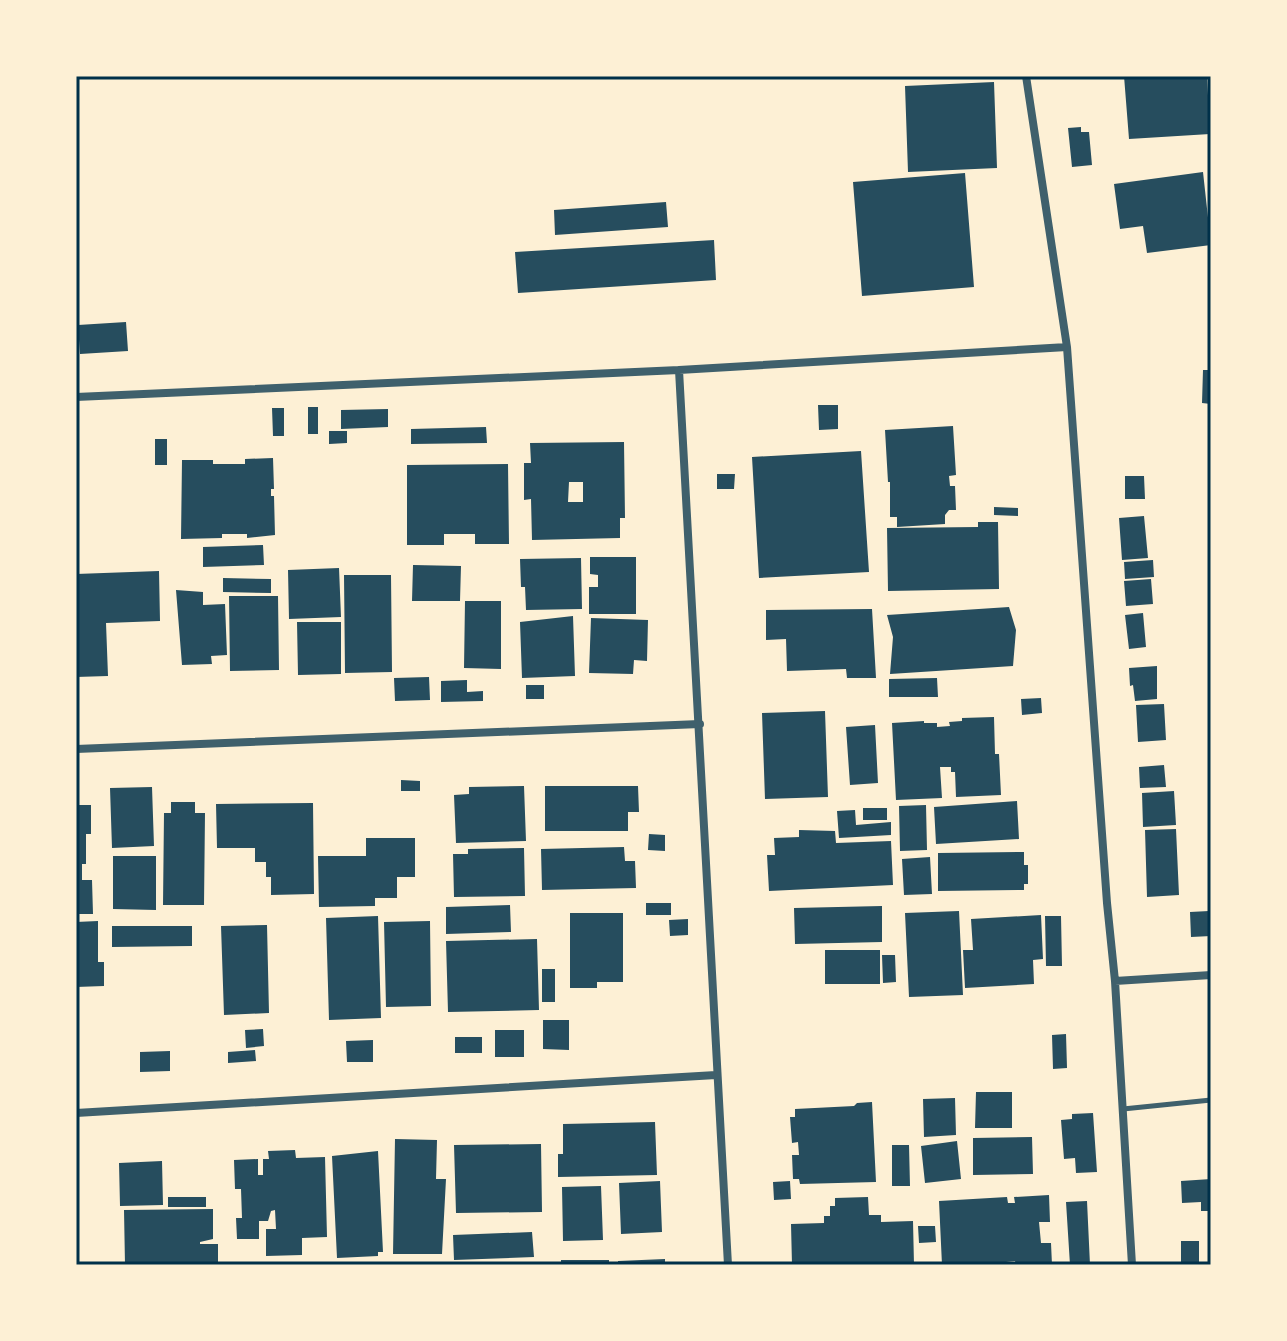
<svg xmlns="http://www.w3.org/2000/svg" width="1287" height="1341" font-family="'Exo 2',sans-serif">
<rect width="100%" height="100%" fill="#fdf0d5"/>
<path fill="#264d5e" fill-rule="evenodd" d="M 1124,76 L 1207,76 L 1210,134 L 1129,139 Z
M 994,82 L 997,168 L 908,172 L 905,86 Z
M 1081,127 L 1081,132 L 1089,132 L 1092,165 L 1072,167 L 1068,128 Z
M 1203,172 L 1211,245 L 1147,253 L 1143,226 L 1120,229 L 1114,184 Z
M 965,173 L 974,287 L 862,296 L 853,182 Z
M 666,202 L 668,227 L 555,235 L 554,210 Z
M 714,240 L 716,280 L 518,293 L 515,252 Z
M 126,322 L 128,351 L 80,354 L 78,325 Z
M 1203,370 L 1211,370 L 1211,404 L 1202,403 Z
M 818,405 L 838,405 L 838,429 L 819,430 Z
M 308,407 L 318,407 L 318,434 L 308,434 Z
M 272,408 L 284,408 L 284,436 L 273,436 Z
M 388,409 L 388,427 L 341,429 L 341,410 Z
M 953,426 L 956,475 L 949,476 L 950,486 L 955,486 L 956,510 L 949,510 L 945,515 L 945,524 L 897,527 L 897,517 L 890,517 L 890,482 L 888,482 L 885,430 Z
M 486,427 L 487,443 L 411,444 L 411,429 Z
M 329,431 L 347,431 L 347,443 L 329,444 Z
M 155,439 L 167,439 L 167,465 L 155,465 Z
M 624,442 L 625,518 L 620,518 L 620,538 L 532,540 L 531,499 L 524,500 L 524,463 L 531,463 L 530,443 ZM 569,482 L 583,482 L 583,502 L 568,502 Z
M 861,451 L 869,572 L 759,578 L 752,457 Z
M 273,458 L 274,489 L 271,489 L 271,496 L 274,496 L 275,535 L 247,538 L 247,534 L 222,534 L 222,538 L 181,539 L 182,460 L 213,460 L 213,464 L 245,464 L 245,459 Z
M 508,464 L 509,544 L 475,544 L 475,534 L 444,534 L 444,545 L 407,545 L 407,465 Z
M 717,474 L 735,474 L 734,489 L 717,489 Z
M 1125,476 L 1144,476 L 1145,499 L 1125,499 Z
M 994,507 L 1018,508 L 1018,516 L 994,515 Z
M 1144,516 L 1148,558 L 1122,560 L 1119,518 Z
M 978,522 L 998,522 L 999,589 L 888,591 L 887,528 L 978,527 Z
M 263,545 L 264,565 L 203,567 L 203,547 Z
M 590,557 L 636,557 L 636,614 L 589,614 L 589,587 L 598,587 L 598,575 L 590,574 Z
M 581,558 L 582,609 L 526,610 L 525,587 L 521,587 L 520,559 Z
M 1153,560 L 1154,577 L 1125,579 L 1124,562 Z
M 413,565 L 461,566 L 460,601 L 412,601 Z
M 339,568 L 341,617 L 289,619 L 288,570 Z
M 159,571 L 160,621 L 106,623 L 108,676 L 76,677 L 76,574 Z
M 344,575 L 391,575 L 392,672 L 345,673 Z
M 223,578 L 271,579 L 271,593 L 223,592 Z
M 1151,579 L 1153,604 L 1126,606 L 1124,581 Z
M 176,590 L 203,592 L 203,605 L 225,604 L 227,655 L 211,656 L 212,664 L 182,665 Z
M 229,596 L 278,596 L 279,670 L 230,671 Z
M 465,601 L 501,601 L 501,669 L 464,668 Z
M 1009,607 L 1016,630 L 1013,666 L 890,674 L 893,637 L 887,615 Z
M 872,609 L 876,678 L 847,678 L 846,669 L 787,671 L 786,639 L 766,640 L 766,610 Z
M 1143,613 L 1146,647 L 1129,649 L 1125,615 Z
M 573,616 L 575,676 L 522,678 L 520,622 Z
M 591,618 L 648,620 L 647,661 L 634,660 L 633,674 L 589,673 Z
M 297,622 L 341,622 L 341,674 L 298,675 Z
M 1157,666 L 1157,699 L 1135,701 L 1133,685 L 1130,686 L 1129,668 Z
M 429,677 L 430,700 L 395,701 L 394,678 Z
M 937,678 L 938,697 L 889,697 L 889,679 Z
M 467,680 L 467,692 L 483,691 L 483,701 L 441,702 L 441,681 Z
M 526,685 L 544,685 L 544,699 L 526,699 Z
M 1041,698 L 1042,713 L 1022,715 L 1021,699 Z
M 1164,704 L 1166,740 L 1138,742 L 1136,705 Z
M 825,711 L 828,797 L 765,799 L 762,713 Z
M 994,717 L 995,754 L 999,754 L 1001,795 L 956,797 L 955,772 L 951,772 L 951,767 L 940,767 L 942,798 L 896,800 L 892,723 L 924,721 L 924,723 L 937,723 L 937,727 L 950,726 L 949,722 L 962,721 L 962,718 Z
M 875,725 L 878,783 L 850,785 L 846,727 Z
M 1164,765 L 1166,787 L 1140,788 L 1139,767 Z
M 401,780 L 420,781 L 420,791 L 401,791 Z
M 524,786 L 526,841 L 456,843 L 454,795 L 469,794 L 469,787 Z
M 545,786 L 638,786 L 639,812 L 628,812 L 628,831 L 545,831 Z
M 152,787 L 154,846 L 112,848 L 110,788 Z
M 1174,791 L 1176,825 L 1143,827 L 1142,793 Z
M 1017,801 L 1019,839 L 936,844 L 934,807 Z
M 171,802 L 195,802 L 195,813 L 205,813 L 204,905 L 163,905 L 164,813 L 171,813 Z
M 313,803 L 314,894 L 271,895 L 271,877 L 266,877 L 266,862 L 255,862 L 255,848 L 217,848 L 216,804 Z
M 76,805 L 91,805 L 91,834 L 86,834 L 86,864 L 82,864 L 82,880 L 92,880 L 93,914 L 76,914 Z
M 926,805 L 927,850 L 900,851 L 899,806 Z
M 863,808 L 887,808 L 887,820 L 863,820 Z
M 855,810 L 856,825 L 891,822 L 891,835 L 839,838 L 837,811 Z
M 1176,829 L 1179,895 L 1147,897 L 1145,830 Z
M 799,830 L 835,831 L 836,843 L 891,841 L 893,885 L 769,891 L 767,855 L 775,855 L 774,838 L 799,837 Z
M 649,834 L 665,835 L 665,851 L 648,850 Z
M 366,838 L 415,838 L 415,877 L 397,877 L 397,898 L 375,898 L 375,906 L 319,907 L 318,856 L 366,856 Z
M 624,847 L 625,861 L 635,861 L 636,888 L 542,890 L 541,849 Z
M 524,848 L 525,896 L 454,897 L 453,854 L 468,854 L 468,849 Z
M 1024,852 L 1024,865 L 1028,865 L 1028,884 L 1024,884 L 1024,890 L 938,891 L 938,853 Z
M 113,856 L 156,856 L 156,910 L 113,909 Z
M 930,857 L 932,894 L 904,895 L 902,859 Z
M 646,903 L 671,903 L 671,915 L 646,915 Z
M 510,905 L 511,932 L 446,934 L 446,907 Z
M 882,906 L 882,942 L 795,944 L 794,908 Z
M 959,911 L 963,995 L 909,997 L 905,913 Z
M 1209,911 L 1211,936 L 1191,937 L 1190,912 Z
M 570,913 L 623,913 L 623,982 L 597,982 L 597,988 L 570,988 Z
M 1041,915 L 1043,959 L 1033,960 L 1034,984 L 965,988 L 963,950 L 973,950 L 971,919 Z
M 378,916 L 381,1018 L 329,1020 L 326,918 Z
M 1045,916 L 1061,916 L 1062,966 L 1046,966 Z
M 688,919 L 688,935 L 670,936 L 669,920 Z
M 98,921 L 98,962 L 104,962 L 104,986 L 76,987 L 76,922 Z
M 430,921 L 431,1006 L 386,1007 L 384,922 Z
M 267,925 L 269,1013 L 224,1015 L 221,926 Z
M 112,926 L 192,926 L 192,946 L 112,947 Z
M 537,939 L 539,1010 L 448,1012 L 446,941 Z
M 825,950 L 880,950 L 880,984 L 825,984 Z
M 882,955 L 895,955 L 896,982 L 883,983 Z
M 542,969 L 555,969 L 555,1002 L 542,1002 Z
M 543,1020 L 569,1020 L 569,1050 L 543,1049 Z
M 263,1029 L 264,1046 L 246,1048 L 245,1030 Z
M 495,1030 L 524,1030 L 524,1057 L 495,1057 Z
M 1066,1034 L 1067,1068 L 1053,1069 L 1052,1035 Z
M 455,1037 L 482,1037 L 482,1053 L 455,1053 Z
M 373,1040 L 373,1062 L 347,1062 L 346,1041 Z
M 255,1050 L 256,1061 L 228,1063 L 228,1052 Z
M 170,1051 L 170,1071 L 140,1072 L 140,1052 Z
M 976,1092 L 1012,1092 L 1012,1128 L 975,1128 Z
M 955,1098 L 956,1135 L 924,1137 L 923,1099 Z
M 872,1102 L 876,1182 L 800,1184 L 799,1179 L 793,1179 L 792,1155 L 799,1155 L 798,1142 L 792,1143 L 790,1117 L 795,1117 L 795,1109 L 854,1106 L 857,1103 Z
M 1093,1113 L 1097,1172 L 1076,1173 L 1075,1158 L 1064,1159 L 1061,1120 L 1072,1119 L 1072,1114 Z
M 655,1122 L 657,1175 L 558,1177 L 558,1154 L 563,1154 L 563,1124 Z
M 1032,1137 L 1033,1174 L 973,1175 L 973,1138 Z
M 395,1139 L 437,1140 L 436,1179 L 446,1179 L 442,1254 L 393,1254 Z
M 957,1141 L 961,1179 L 925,1183 L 921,1146 Z
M 541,1144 L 542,1212 L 456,1213 L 454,1145 Z
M 892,1145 L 909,1145 L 910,1186 L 892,1186 Z
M 295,1150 L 296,1158 L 325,1157 L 327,1237 L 302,1238 L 302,1255 L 266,1256 L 266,1229 L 276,1229 L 275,1210 L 271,1211 L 268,1221 L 259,1221 L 259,1239 L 237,1239 L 236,1218 L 242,1218 L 241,1189 L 235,1189 L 234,1160 L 258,1159 L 258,1175 L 263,1175 L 263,1159 L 269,1159 L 268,1151 Z
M 378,1151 L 383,1252 L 378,1252 L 378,1256 L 337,1258 L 332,1156 Z
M 162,1161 L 163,1205 L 120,1206 L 119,1163 Z
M 1211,1179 L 1211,1211 L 1201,1211 L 1201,1202 L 1182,1203 L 1181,1181 Z
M 660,1181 L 662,1232 L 621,1234 L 619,1183 Z
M 790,1181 L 791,1199 L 774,1200 L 773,1182 Z
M 601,1186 L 603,1240 L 563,1241 L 562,1187 Z
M 1049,1195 L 1050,1222 L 1039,1222 L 1041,1243 L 1051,1243 L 1052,1265 L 1016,1265 L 1015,1261 L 1006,1262 L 1006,1265 L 942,1265 L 939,1201 L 1007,1197 L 1008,1203 L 1015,1203 L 1014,1197 Z
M 168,1197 L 206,1197 L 206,1207 L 168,1207 Z
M 868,1197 L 869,1215 L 881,1215 L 881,1222 L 913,1221 L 914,1265 L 792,1265 L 791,1224 L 824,1223 L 824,1216 L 830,1216 L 830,1206 L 835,1206 L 835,1198 Z
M 1087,1201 L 1090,1265 L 1070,1265 L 1066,1202 Z
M 213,1209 L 213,1239 L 200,1242 L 200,1244 L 218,1244 L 218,1265 L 125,1265 L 124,1210 Z
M 918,1226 L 935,1226 L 936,1242 L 919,1243 Z
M 532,1232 L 534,1257 L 454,1260 L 453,1235 Z
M 1181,1241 L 1199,1241 L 1199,1265 L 1181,1265 Z
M 665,1259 L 665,1265 L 618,1265 L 618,1261 Z
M 561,1260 L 609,1260 L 609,1265 L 561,1265 Z"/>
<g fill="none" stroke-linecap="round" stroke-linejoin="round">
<path stroke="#3f606c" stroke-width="5" d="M 1123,1109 L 1211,1100"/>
<path stroke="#3f606c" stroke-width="8" d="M 1026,76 L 1067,347 L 1107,903 L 1115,981 L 1132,1265
M 679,370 L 728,1265
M 76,397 L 679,370 L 1067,347
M 76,749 L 700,724
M 1115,981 L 1211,975
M 76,1113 L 716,1075"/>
</g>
<rect width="1287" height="1341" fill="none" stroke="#fdf0d5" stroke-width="156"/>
<rect x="78" y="78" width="1131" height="1185" fill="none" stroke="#003049" stroke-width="3"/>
</svg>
